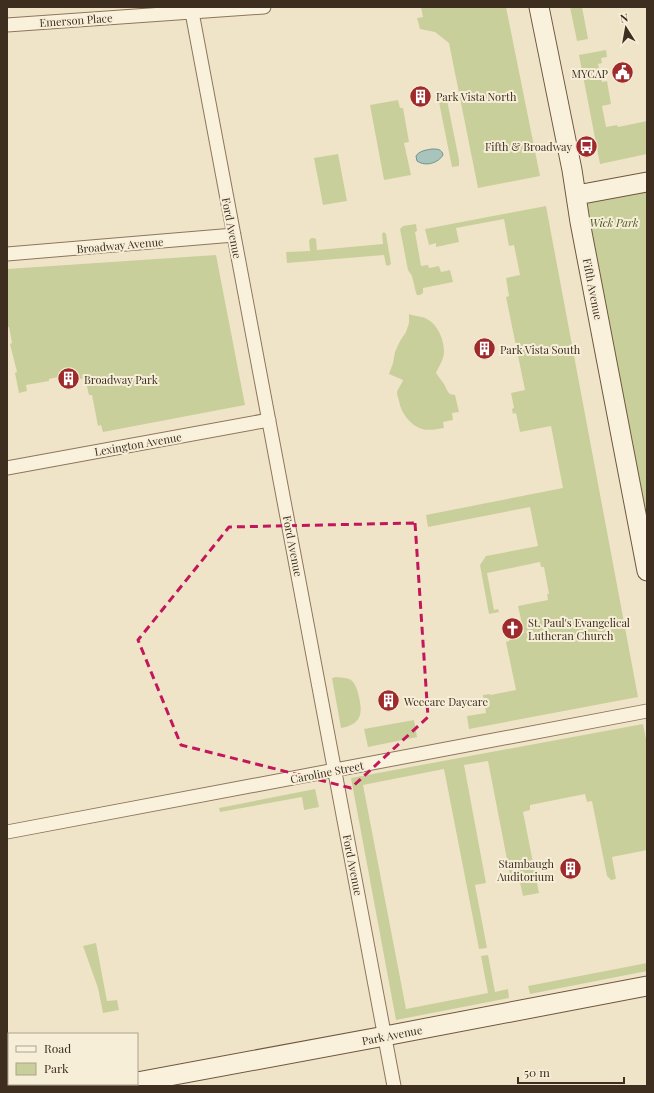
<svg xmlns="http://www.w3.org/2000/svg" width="654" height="1093" font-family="'Playfair Display',serif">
<rect width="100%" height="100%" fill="#f0e4c8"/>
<path fill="#c9cf9b" d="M 421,7 L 506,7 L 540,176 L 478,188 L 449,43 L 435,32 L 420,29 L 417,18 L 423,17 Z
M 570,7 L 582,7 L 588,39 L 577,41 Z
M 606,50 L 607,57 L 601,58 L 602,63 L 598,64 L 602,82 L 607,81 L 611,104 L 602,106 L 606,127 L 617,125 L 618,127 L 647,121 L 647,154 L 600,164 L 579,55 Z
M 446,95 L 459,160 L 459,166 L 452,167 L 438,97 Z
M 398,100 L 400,108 L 403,108 L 409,142 L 404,143 L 411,175 L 384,180 L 370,105 Z
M 338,154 L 347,201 L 323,205 L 314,158 Z
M 647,182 L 647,571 L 577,195 Z
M 546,206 L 638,697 L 469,729 L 467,716 L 486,713 L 483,695 L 490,694 L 490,695 L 516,690 L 506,642 L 509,641 L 510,636 L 524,633 L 518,606 L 548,600 L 547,594 L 549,594 L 544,567 L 541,567 L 540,562 L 487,573 L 494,610 L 498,609 L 499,612 L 489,614 L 480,565 L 486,556 L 538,546 L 530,507 L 428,527 L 426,515 L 563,488 L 551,426 L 520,432 L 516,413 L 513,414 L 512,409 L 514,408 L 511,393 L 525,390 L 506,297 L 509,296 L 506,278 L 520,275 L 514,245 L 509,246 L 504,219 L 456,228 L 459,242 L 436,247 L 436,243 L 429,245 L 425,229 Z
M 416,224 L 417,231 L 415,232 L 421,266 L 428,265 L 429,268 L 439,266 L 441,272 L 450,270 L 453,282 L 423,288 L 423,293 L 420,295 L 417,295 L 416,293 L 412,276 L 408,270 L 400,229 L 403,226 Z
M 384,232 L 386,234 L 391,264 L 388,266 L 386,265 L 384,255 L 287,263 L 286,252 L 310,251 L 309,241 L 311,238 L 314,238 L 316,239 L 317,250 L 383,244 L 382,234 Z
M 216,255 L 245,405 L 103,432 L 101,425 L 98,426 L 92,395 L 89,395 L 85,378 L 79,379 L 78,375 L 64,378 L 63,376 L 49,379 L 49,381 L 26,385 L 27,391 L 19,393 L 15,373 L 17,372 L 10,344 L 12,343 L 9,327 L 8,327 L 7,324 L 7,269 Z
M 409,314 C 414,316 422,316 427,319 C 438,325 444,339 444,352 C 444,359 439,366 436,373 L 444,384 L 448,392 L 450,394 L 455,395 L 459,412 L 452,413 L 453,420 L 443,422 L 444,428 C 437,429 429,431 422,429 C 410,425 401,413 399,401 C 398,398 397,394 397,392 C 398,388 402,384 403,380 L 389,374 L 393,363 L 395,352 L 400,341 L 406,332 L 409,323 Z
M 336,677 C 341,678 346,677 351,680 C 355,683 357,689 358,693 C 363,712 363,724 341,728 L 332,678 Z
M 414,720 L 417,737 L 368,747 L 364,729 Z
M 643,724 L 647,744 L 647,850 L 612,857 L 616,879 L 611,880 L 607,876 L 592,801 L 587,802 L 585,794 L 530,805 L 530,810 L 523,812 L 539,893 L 523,896 L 519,878 L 511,880 L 488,761 L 464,765 L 486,883 L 475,885 L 487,948 L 479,949 L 444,769 L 363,785 L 406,1009 L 488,993 L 481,956 L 488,955 L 495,992 L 508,989 L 509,998 L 396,1020 L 351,778 Z
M 315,789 L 319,807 L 304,810 L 302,797 L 220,812 L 219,808 Z
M 96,943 L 107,1001 L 117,1000 L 119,1010 L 103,1013 L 98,988 L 83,946 Z
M 647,963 L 647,971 L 530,994 L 528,986 Z"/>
<path fill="#a9c4bc" stroke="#6f938a" d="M 432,149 C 437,149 442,149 443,155 C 438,163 426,167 417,161 L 416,156 C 419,151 426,150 432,149 Z"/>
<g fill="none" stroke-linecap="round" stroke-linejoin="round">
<defs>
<path id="street" d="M 191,7 L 394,1086
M 7,25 L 264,7
M 7,254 L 234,235
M 7,468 L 269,420
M 7,832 L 647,711"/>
<path id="secondary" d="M 539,7 L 572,170 L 580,222 L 647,571
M 577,195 L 647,182
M 137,1082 L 385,1036 L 647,986
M 117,1086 L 128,1084"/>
</defs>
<use href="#street" stroke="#8d765c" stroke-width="15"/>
<use href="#secondary" stroke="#6f573f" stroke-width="21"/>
<use href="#street" stroke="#faf1dc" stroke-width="13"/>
<use href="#secondary" stroke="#faf1dc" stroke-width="19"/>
</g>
<path fill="none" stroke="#c2185b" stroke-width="3" stroke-dasharray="8 5" stroke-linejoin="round" d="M 415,523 L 428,717 L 351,788 L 181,745 L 138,640 L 229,527 Z"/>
<defs>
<symbol id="civic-disc" viewBox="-11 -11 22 22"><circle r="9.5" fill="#9e2a2b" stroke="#f7eed8"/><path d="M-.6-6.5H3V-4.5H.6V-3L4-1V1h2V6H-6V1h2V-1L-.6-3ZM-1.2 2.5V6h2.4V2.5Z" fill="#fff"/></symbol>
<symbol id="building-disc" viewBox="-11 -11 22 22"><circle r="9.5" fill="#9e2a2b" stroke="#f7eed8"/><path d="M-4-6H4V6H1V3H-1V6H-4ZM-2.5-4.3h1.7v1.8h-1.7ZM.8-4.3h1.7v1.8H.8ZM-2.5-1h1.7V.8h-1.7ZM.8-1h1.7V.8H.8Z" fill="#fff"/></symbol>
<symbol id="bus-disc" viewBox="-11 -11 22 22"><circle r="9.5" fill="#9e2a2b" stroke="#f7eed8"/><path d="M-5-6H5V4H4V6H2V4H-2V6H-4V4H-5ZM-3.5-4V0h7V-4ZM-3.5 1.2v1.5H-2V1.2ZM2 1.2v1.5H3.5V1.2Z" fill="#fff"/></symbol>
<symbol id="church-disc" viewBox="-11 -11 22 22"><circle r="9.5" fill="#9e2a2b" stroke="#f7eed8"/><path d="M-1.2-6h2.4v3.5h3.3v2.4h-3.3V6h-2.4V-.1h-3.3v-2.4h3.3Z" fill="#fff"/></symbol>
</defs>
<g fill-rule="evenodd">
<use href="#civic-disc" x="610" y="60" width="25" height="25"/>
<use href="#building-disc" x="408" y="84" width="25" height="25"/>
<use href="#bus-disc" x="574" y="134" width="25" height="25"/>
<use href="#building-disc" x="472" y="336" width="25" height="25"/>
<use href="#building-disc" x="56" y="366" width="25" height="25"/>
<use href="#church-disc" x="500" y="616" width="25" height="25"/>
<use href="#building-disc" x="376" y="688" width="25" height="25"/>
<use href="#building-disc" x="558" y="856" width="25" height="25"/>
</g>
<g text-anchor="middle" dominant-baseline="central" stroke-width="4" stroke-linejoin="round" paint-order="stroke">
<g font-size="11" fill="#3d2e20" stroke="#f7eed8">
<text transform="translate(76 20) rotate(-4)">Emerson Place</text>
<text transform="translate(232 228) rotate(79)">Ford Avenue</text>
<text transform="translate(120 245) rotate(-5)">Broadway Avenue</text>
<text transform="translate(593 289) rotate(79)">Fifth Avenue</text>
<text transform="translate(138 444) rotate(-10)">Lexington Avenue</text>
<text transform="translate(293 546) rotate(79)">Ford Avenue</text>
<text transform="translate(327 772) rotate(-11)">Caroline Street</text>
<text transform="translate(353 865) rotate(79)">Ford Avenue</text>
<text transform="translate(392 1035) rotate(-11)">Park Avenue</text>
</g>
<g font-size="11" fill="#3d2e20" stroke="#f7eed8" text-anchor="start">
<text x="608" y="73" text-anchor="end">MYCAP</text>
<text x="436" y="96">Park Vista North</text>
<text x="572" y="146" text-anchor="end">Fifth &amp; Broadway</text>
<text x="500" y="349">Park Vista South</text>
<text x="84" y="379">Broadway Park</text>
<text x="528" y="622">St. Paul's Evangelical<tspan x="528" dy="13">Lutheran Church</tspan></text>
<text x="404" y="701">Weecare Daycare</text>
<text x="554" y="863" text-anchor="end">Stambaugh<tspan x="554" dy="13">Auditorium</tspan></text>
</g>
<g font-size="11" font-style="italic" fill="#4d5a26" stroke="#f7eed8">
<text x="614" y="222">Wick Park</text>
</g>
</g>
<rect width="654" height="1093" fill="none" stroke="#3d2e20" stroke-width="16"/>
<rect x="8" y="1033" width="130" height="52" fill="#f7eed8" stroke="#ada18e"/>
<rect x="16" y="1046" width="20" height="6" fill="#faf1dc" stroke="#ada18e"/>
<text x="44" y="1053" font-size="12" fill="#3d2e20">Road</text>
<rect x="16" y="1063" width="20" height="12" fill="#c9cf9b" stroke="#ada18e"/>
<text x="44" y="1073" font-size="12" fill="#3d2e20">Park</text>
<g transform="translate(626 28) rotate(349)" stroke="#f7eed8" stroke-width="3" paint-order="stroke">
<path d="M0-3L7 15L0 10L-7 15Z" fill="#3d2e20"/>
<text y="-6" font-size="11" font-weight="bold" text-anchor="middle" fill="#3d2e20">N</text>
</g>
<path d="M518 1077v6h106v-6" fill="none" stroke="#3d2e20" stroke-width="2"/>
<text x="524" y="1077" font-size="12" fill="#3d2e20" stroke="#f7eed8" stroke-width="3" paint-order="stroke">50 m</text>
</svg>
